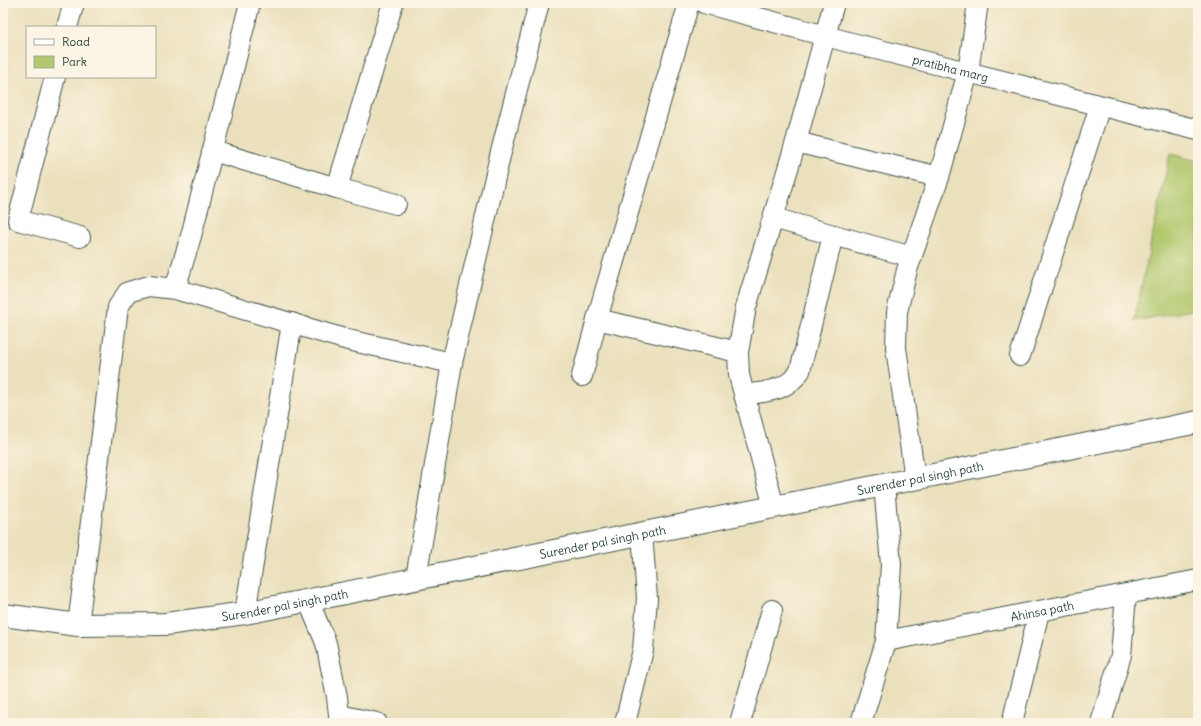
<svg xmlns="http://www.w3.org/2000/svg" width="1201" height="726" font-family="Delius,sans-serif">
<rect width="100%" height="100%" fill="#fcf5e5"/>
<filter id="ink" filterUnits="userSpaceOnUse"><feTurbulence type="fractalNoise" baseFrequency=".025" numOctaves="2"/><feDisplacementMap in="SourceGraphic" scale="8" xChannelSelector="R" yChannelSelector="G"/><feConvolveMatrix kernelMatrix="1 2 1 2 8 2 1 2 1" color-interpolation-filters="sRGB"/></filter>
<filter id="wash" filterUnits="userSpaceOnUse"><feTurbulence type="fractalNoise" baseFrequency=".012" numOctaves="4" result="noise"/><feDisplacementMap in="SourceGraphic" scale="16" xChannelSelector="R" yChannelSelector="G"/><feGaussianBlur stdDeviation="0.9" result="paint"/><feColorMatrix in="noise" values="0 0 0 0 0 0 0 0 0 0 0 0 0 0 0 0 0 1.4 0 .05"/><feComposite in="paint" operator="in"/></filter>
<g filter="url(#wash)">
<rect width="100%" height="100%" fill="#ebe0bc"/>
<path fill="#b1c86d" stroke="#688250" d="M 1170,154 L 1198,161 L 1198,309 L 1134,321 Z"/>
</g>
<g filter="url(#ink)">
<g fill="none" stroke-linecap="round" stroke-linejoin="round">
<defs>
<g id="minor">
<path d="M 689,3 L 597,319 L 738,352"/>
<path id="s1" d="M 704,3 L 848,42 L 1198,130"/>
<path d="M 67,27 L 74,3"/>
<path d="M 55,77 L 18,220 L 80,237"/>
<path d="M 796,142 L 939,177"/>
<path d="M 213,151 L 337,188 L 393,3"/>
<path d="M 337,188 L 396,204"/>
<path d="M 773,218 L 912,257"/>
<path d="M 175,289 L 348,340 L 452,363 L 416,578"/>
<path d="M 1020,356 L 1100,106"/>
<path d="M 452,363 L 500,156 L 539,3"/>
<path d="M 582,376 L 597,319"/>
<path d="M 744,395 C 767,391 786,392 800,371 L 833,235"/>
<path d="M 915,478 L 896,348 L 897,312 L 907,270 L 939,177 L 968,72 L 978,3"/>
<path d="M 774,507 L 739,375 L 738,352 L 746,307 L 796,142 L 834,3"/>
<path d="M 308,600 L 326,643 L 337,697 L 340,723"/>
<path d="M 245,613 L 292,323"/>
<path d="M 78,625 L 118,307 L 128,292 L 149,286 L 175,289 L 191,236 L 250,3"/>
<path id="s2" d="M 886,641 L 1198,580"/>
<path d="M 339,715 L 377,723"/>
<path d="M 625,723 L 643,650 L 647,598 L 642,533"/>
<path d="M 740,723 L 772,610"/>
<path d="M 861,723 L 886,641 L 891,565 L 884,485"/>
<path d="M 1012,723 L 1039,612"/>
<path d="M 1101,723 L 1121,655 L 1126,595"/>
</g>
<g id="tertiary">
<path id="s3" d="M 3,615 L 78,625 L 166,624 L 245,613 L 1198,422"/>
</g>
</defs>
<use href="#minor" stroke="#3e5548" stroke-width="22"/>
<use href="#tertiary" stroke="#3e5548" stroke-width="24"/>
<use href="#minor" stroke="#fff" stroke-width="20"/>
<use href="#tertiary" stroke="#fff" stroke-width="22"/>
</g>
</g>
<g text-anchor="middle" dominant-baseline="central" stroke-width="3.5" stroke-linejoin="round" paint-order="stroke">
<g font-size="12" fill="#1f3d34" stroke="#fcf5e5">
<text stroke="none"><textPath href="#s1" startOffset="255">pratibha marg</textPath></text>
<text stroke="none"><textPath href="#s3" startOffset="932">Surender pal singh path</textPath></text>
<text stroke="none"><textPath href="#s3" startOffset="608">Surender pal singh path</textPath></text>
<text stroke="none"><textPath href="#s3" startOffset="284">Surender pal singh path</textPath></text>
<text stroke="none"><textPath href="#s2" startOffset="159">Ahinsa path</textPath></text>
</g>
</g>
<rect width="1201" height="726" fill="none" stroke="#fcf5e5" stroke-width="16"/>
<rect x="26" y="26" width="130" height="52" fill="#fcf5e5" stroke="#a4ab9e"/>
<rect x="34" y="39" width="20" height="6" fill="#ffffff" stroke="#a4ab9e"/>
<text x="62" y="46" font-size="12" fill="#1f3d34">Road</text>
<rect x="34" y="56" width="20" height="12" fill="#b1c86d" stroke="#a4ab9e"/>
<text x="62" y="66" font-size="12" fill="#1f3d34">Park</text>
</svg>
